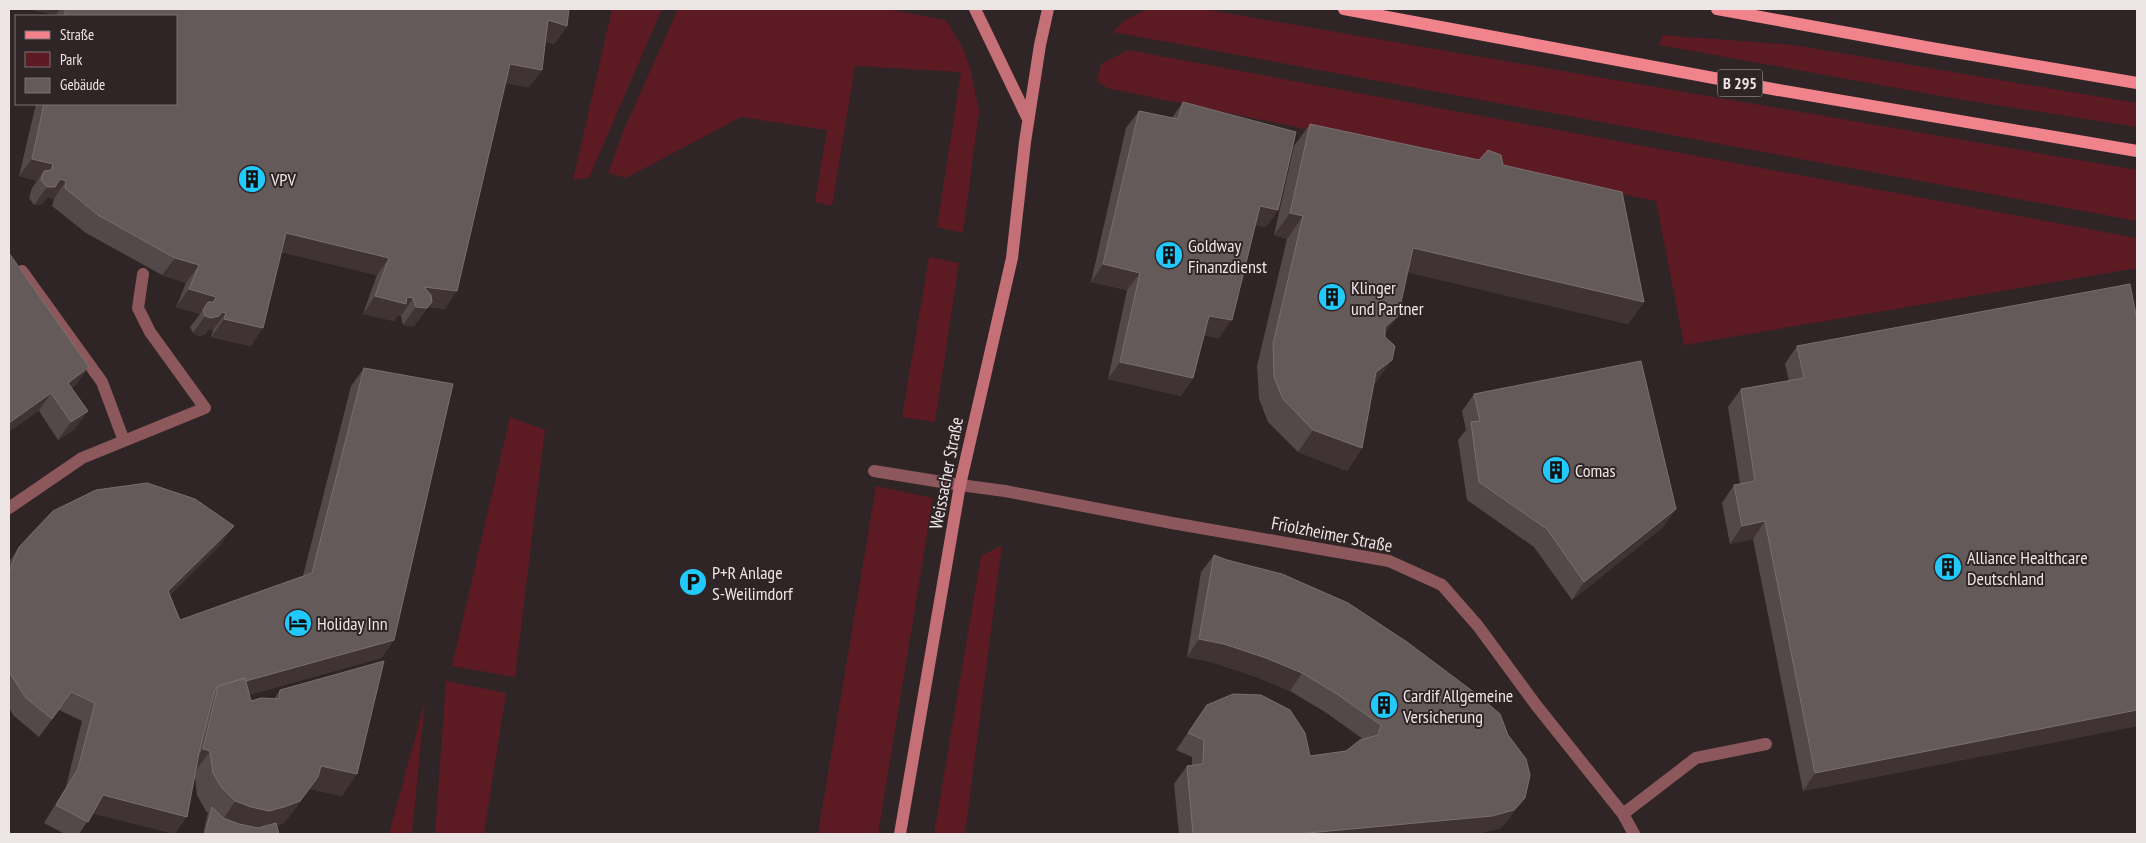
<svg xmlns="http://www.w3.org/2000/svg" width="2146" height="843" font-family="'PT Sans Narrow',sans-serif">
<rect width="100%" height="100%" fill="#302526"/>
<path fill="#5c1a23" d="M 612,9 L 662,9 L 589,178 L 573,180 Z
M 678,9 L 885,9 L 946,20 L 964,50 L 971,72 L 979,111 L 963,233 L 937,227 L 961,72 L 855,66 L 832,206 L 815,202 L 827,130 L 741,117 L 626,178 L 608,173 L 625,127 Z
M 1148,9 L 1203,9 L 2137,170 L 2137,221 L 1113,32 L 1125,20 Z
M 1662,35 L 1793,45 L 2137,103 L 2137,127 L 1958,99 L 1659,45 Z
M 1128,50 L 2137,238 L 2137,268 L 1684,345 L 1656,201 L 1107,88 L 1097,81 L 1101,64 Z
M 929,257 L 959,263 L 935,422 L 902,417 Z
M 510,417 L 545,430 L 515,677 L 452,666 Z
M 876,486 L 933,498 L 878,834 L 818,834 Z
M 1002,545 L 965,834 L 934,834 L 981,556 Z
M 446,681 L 506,693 L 484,834 L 435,834 Z
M 425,701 L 412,834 L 389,834 Z"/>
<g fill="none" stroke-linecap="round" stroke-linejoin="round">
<path stroke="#8d585b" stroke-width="12" d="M 22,271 L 102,382 L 124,441
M 874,471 L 960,485
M 9,508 L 82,458 L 205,408 L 150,332 L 138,308 L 143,274
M 1623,814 L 1696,758 L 1766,744"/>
<path stroke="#8d585b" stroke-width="12" d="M 960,485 L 1005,491 L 1172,523 L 1389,561 L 1442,585 L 1478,626 L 1536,705 L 1623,814 L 1634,834"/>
<path stroke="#c57076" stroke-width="12" d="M 975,9 L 1028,119
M 900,834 L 960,485 L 1012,258 L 1025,142 L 1040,45 L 1048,9"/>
<path stroke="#f0838b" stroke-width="12" d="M 1344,9 L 1778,90 L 2137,151
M 1717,9 L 1931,48 L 2137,83"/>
</g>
<path fill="#54494a" d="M 28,9 L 569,9 L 567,26 L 554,44 L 545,41 L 542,70 L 529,87 L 505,83 L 445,309 L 428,307 L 414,326 L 403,325 L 401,316 L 398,315 L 394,321 L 363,314 L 377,275 L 281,252 L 251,346 L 211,337 L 213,330 L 209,329 L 206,334 L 199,336 L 193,333 L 190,327 L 200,314 L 176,307 L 186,283 L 162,275 L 86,233 L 52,206 L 54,199 L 48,197 L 42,204 L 34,205 L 29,198 L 32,188 L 37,181 L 19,176 L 36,104 L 176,104 L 176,16 L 55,16 L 56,15 Z
M 1183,102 L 1278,210 L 1266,227 L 1255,225 L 1219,338 L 1204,335 L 1193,378 L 1181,396 L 1108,379 L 1127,290 L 1091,282 L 1126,128 L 1139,111 L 1172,118 Z
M 1310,124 L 1503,165 L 1644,302 L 1628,324 L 1407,272 L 1385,334 L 1376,382 L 1374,384 L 1362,448 L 1347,471 L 1298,452 L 1268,422 L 1259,399 L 1257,366 L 1287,239 L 1274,235 L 1294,146 Z
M 9,253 L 77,384 L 72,388 L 75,429 L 58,440 L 39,411 Z
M 2137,320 L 2137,726 L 1803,791 L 1753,539 L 1730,544 L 1722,503 L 1734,485 L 1740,484 L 1728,407 L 1741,389 L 1789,381 L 1785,364 L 1797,346 Z
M 364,368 L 394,640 L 381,658 L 249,695 L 251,701 L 274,699 L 280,690 L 342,796 L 310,789 L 284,823 L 276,826 L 279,834 L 203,834 L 208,813 L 206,811 L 197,795 L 195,777 L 175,834 L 93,813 L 79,834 L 65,834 L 44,823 L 66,787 L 82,721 L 59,710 L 39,737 L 14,716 L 9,708 L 9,562 L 19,547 L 221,544 L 170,595 L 180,620 L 303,576 L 351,386 Z
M 1474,394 L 1676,509 L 1663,527 L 1572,600 L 1534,547 L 1467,500 L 1458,440 L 1466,430 L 1462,411 Z
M 1214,555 L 1512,815 L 1501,828 L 1480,833 L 1470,834 L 1179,834 L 1174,784 L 1187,766 L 1192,765 L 1192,757 L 1176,750 L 1207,705 L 1310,756 L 1346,751 L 1363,739 L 1325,712 L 1290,691 L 1254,676 L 1212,662 L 1187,657 L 1201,572 Z"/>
<path fill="#3f3334" d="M 28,9 L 60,9 L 56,15 Z
M 548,20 L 567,26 L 554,44 L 535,37 Z
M 510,64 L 542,70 L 529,87 L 497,82 Z
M 32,159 L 53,164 L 42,181 L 44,171 L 37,181 L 19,176 Z
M 60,179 L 66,181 L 54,199 L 48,197 L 42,204 L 34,205 L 47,187 Z
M 1260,206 L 1278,210 L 1266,227 L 1248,224 Z
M 1290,213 L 1303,216 L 1287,239 L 1274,235 Z
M 286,233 L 389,258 L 377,275 L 273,250 Z
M 1413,248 L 1644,302 L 1628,324 L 1397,270 Z
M 175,258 L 199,265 L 186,283 L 162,275 Z
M 1103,264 L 1140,273 L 1127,290 L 1091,282 Z
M 424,287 L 457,291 L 445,309 L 428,307 L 414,326 L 403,325 L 416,307 Z
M 189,289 L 216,297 L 204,314 L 203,310 L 200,314 L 176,307 Z
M 375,296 L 407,297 L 413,298 L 401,316 L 398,315 L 394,321 L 363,314 Z
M 222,312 L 226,313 L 213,330 L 209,329 Z
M 205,316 L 219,316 L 206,334 L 199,336 L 193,333 Z
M 1209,316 L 1232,320 L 1219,338 L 1196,334 Z
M 1398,316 L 1382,338 L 1385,327 Z
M 224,319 L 263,328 L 251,346 L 211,337 Z
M 1392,360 L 1376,382 L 1360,394 L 1376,372 Z
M 1120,362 L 1193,378 L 1181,396 L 1108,379 Z
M 89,367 L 77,384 L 56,400 L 68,383 Z
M 51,393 L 39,411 L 9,432 L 9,423 Z
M 88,411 L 75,429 L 58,440 L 71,422 Z
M 1313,430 L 1362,448 L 1347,471 L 1298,452 Z
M 1676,509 L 1663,527 L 1572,600 L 1584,582 Z
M 1765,521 L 1753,539 L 1730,544 L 1742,526 Z
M 234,526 L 221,544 L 156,609 L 168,591 Z
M 1199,639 L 1224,644 L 1266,658 L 1302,673 L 1290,691 L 1254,676 L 1212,662 L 1187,657 Z
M 394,640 L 381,658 L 213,705 L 217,689 Z
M 2137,710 L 2137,726 L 1803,791 L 1815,773 Z
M 203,749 L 210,751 L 194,773 L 187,771 Z
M 321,766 L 357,774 L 342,796 L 310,789 L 284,823 L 269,830 L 220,824 L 235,801 Z
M 103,795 L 187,817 L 175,834 L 90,813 Z
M 1525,798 L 1512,815 L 1501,828 L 1480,833 L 1470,834 L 1297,834 Z"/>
<path fill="#655a5a" stroke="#7a6f70" d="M 66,9 L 569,9 L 567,26 L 548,20 L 542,70 L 510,64 L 457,291 L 424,287 L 431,295 L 432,302 L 427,308 L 416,307 L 413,298 L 407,297 L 406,304 L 375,296 L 389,258 L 286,233 L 263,328 L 224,319 L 226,313 L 222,312 L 219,316 L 211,318 L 205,316 L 203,310 L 208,302 L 214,302 L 216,297 L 189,289 L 199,265 L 175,258 L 98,215 L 65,188 L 66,181 L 60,179 L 55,187 L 47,187 L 41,180 L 44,171 L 52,170 L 53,164 L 32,159 L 44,104 L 176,104 L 176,16 L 64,16 Z
M 1183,102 L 1296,132 L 1278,210 L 1260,206 L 1232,320 L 1209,316 L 1193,378 L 1120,362 L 1140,273 L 1103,264 L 1139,111 L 1178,119 Z
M 1310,124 L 1479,160 L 1488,150 L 1501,155 L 1503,165 L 1622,192 L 1644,302 L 1413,248 L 1398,316 L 1385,327 L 1385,337 L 1395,346 L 1392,360 L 1376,372 L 1362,448 L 1313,430 L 1283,399 L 1274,377 L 1273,344 L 1303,216 L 1290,213 Z
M 9,253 L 89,367 L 68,383 L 88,411 L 71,422 L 51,393 L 9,423 Z
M 2130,284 L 2137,320 L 2137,710 L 1815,773 L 1765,521 L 1742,526 L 1734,485 L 1755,481 L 1741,389 L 1804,378 L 1797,346 Z
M 1641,361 L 1676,509 L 1584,582 L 1547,529 L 1479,482 L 1471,422 L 1480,421 L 1474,394 Z
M 364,368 L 453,384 L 394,640 L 246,681 L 245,678 L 218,686 L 215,690 L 199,753 L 187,817 L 103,795 L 88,822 L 56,805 L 78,769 L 95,703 L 71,692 L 52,719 L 26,698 L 9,672 L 9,572 L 19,547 L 53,511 L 96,490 L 147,483 L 195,499 L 234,526 L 168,591 L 180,620 L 312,573 Z
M 1214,555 L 1227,560 L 1282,574 L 1348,603 L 1407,642 L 1479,696 L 1500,714 L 1508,735 L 1526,759 L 1530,775 L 1525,798 L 1514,810 L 1492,816 L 1297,834 L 1193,834 L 1187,766 L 1203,764 L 1204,740 L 1188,733 L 1207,705 L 1233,694 L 1261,695 L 1290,710 L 1305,733 L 1310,756 L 1346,751 L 1360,740 L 1378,735 L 1381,725 L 1337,694 L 1302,673 L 1266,658 L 1224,644 L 1199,639 Z
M 384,661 L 357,774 L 321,766 L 318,777 L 300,801 L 284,807 L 269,811 L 251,807 L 235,801 L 222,788 L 213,773 L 210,751 L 203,749 L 218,686 L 245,678 L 251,701 L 261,698 L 279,699 L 280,690 Z
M 212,807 L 223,818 L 239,824 L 258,828 L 276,823 L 279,834 L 205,834 Z"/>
<defs>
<symbol id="building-disc" viewBox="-11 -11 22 22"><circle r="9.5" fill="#21c9fd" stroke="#302526"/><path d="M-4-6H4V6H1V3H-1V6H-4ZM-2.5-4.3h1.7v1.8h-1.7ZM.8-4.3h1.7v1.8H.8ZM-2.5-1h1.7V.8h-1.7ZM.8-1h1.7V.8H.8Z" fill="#111"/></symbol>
<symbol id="parking-disc" viewBox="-11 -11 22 22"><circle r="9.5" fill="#21c9fd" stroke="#302526"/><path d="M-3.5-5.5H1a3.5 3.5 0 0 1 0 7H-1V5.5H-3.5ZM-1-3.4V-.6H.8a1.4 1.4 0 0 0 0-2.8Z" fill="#111"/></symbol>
<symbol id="hotel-disc" viewBox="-11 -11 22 22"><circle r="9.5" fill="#21c9fd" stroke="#302526"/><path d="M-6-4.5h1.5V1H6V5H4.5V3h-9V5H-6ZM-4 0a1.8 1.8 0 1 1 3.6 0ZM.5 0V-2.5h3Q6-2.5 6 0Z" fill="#111"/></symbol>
</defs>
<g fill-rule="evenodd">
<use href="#building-disc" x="236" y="163" width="32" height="32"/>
<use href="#building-disc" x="1153" y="239" width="32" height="32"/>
<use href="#building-disc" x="1316" y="281" width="32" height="32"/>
<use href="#building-disc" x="1540" y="454" width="32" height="32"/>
<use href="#building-disc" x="1932" y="551" width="32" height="32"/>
<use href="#parking-disc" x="677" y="566" width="32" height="32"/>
<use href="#hotel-disc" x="282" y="607" width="32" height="32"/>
<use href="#building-disc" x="1368" y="689" width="32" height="32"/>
</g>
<g text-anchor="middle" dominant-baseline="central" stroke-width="4" stroke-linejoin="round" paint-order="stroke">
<rect fill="#302526" stroke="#b4abac" stroke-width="1" x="1717.5" y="69.5" width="45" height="27" rx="4"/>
<g font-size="16" font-weight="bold" fill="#ede5e5">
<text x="1740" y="83">B 295</text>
</g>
<g font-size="18" fill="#ede5e5" stroke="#302526" text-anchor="start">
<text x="271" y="179">VPV</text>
<text x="1188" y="245">Goldway<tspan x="1188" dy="21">Finanzdienst</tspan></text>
<text x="1351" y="287">Klinger<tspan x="1351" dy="21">und Partner</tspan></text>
<text x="1575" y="470">Comas</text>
<text x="1967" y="557">Alliance Healthcare<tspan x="1967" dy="21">Deutschland</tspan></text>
<text x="712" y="572">P+R Anlage<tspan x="712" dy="21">S-Weilimdorf</tspan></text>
<text x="317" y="623">Holiday Inn</text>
<text x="1403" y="695">Cardif Allgemeine<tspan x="1403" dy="21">Versicherung</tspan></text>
</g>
<g font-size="18" fill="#ede5e5" stroke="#302526">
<text transform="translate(946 473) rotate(-79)">Weissacher Straße</text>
<text transform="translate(1332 534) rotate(11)">Friolzheimer Straße</text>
</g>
</g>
<rect width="2146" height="843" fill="none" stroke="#ede5e5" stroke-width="20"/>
<rect x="15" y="15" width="162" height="90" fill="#302526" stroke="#7c7272"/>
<rect x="25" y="31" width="25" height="8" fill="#f0838b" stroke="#7c7272"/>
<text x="60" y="40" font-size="15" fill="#ede5e5">Straße</text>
<rect x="25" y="52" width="25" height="15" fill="#5c1a23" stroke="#7c7272"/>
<text x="60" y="65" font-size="15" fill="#ede5e5">Park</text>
<rect x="25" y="78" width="25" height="15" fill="#655a5a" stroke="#7c7272"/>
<text x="60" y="90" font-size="15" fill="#ede5e5">Gebäude</text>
</svg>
